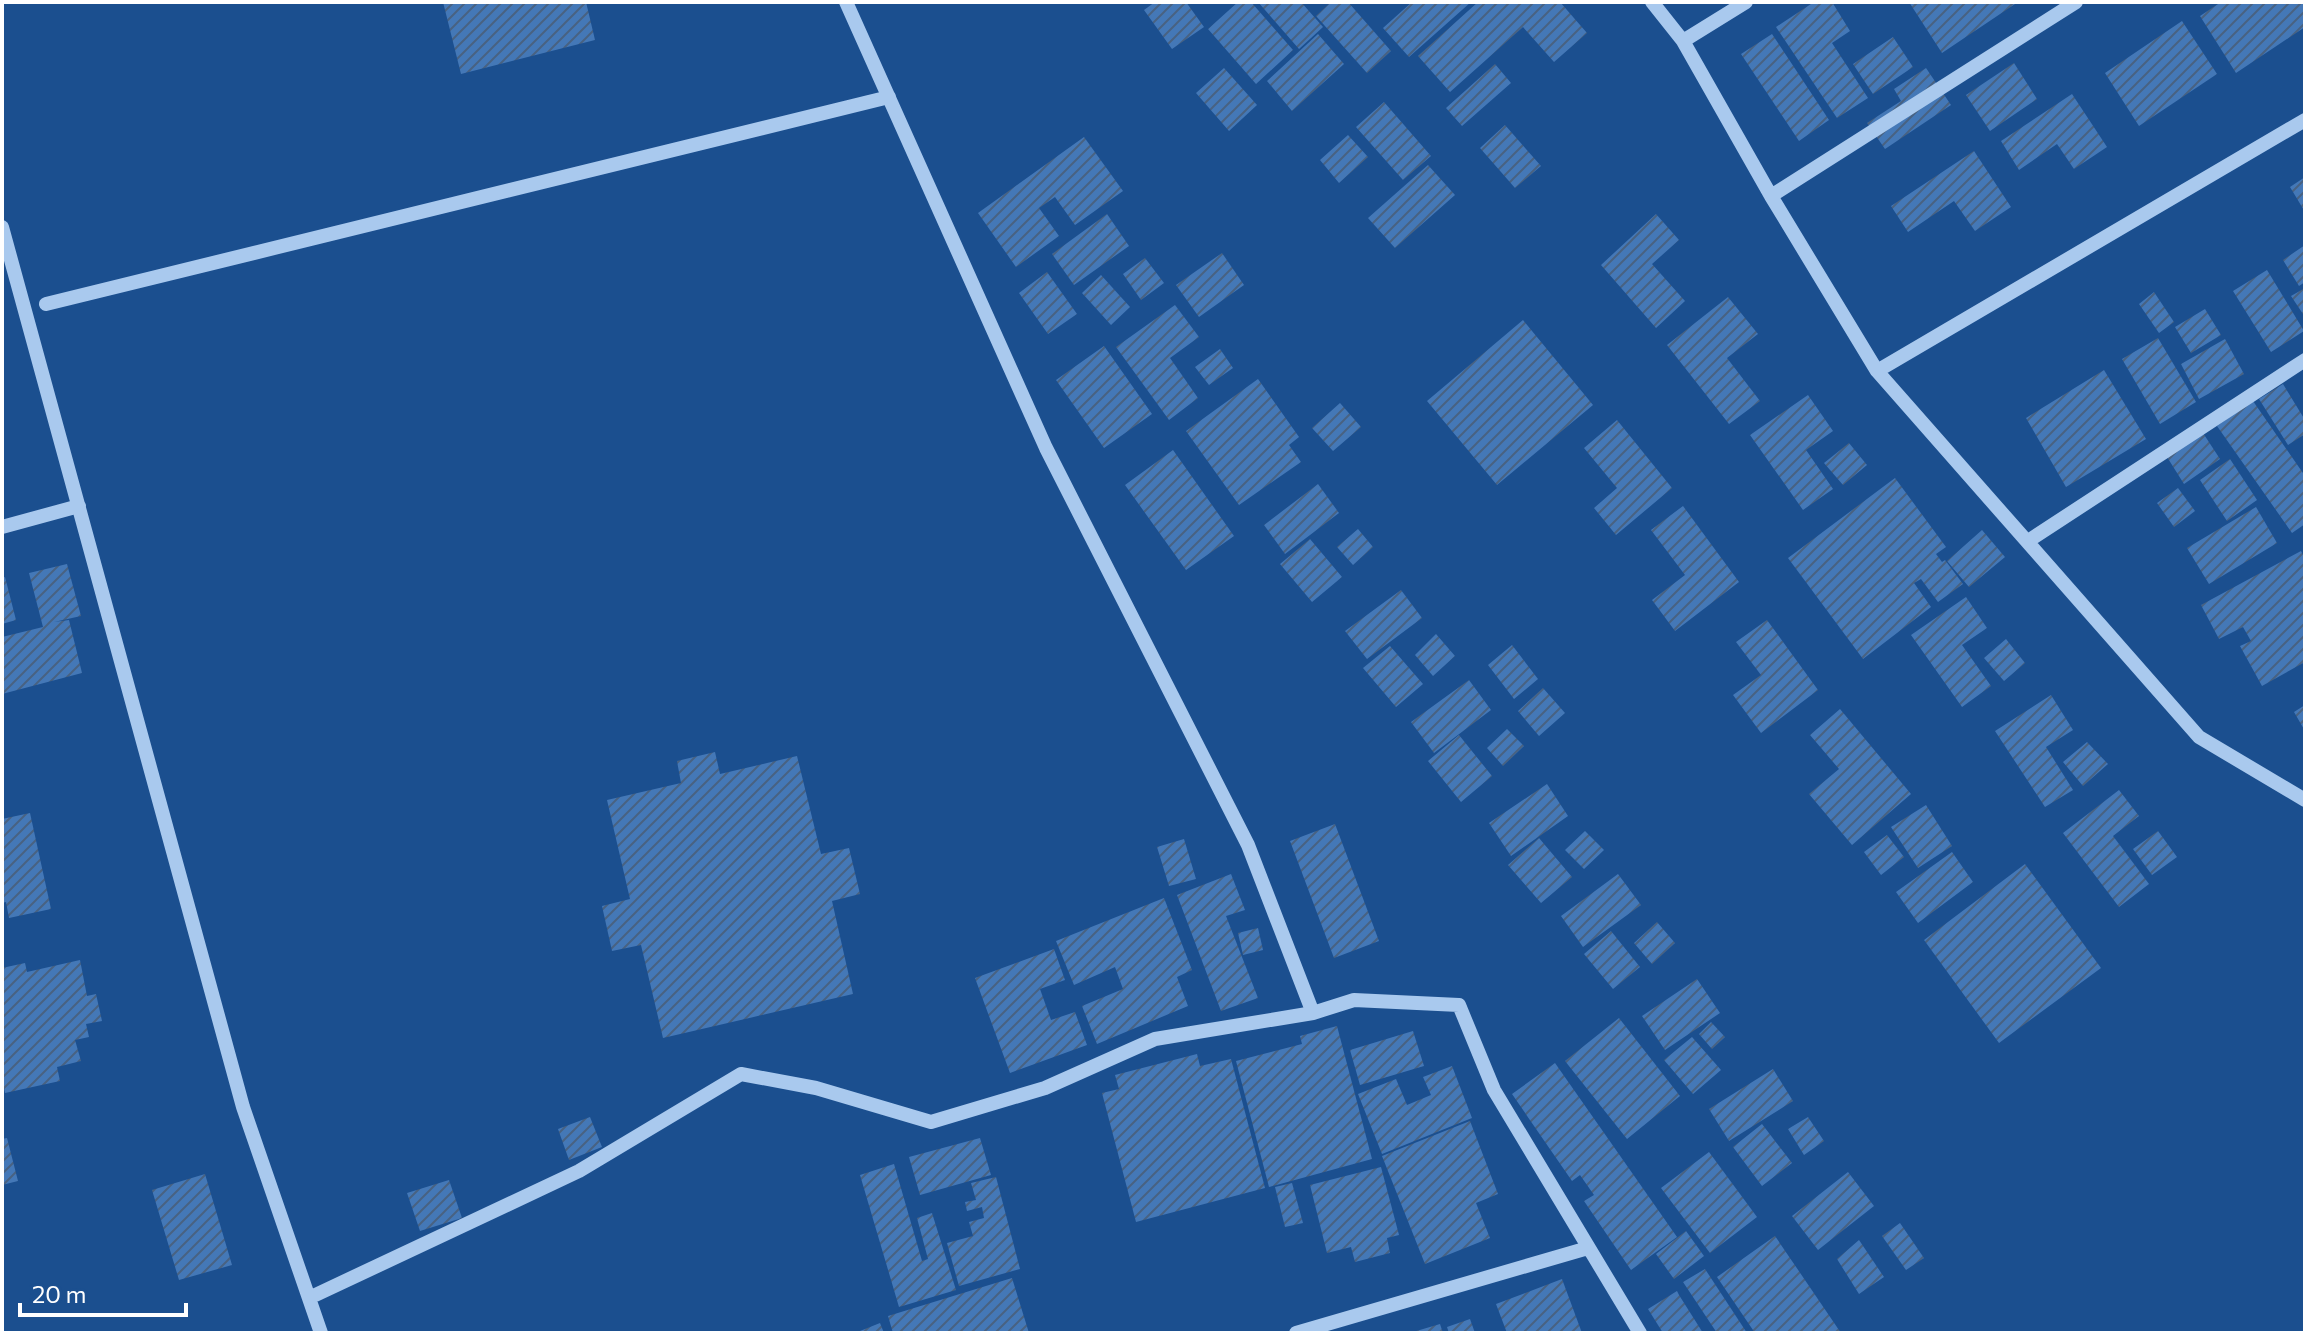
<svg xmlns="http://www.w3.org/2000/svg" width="2307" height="1335" font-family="Commissioner,sans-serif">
<defs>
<pattern id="building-hatch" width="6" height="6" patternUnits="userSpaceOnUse" patternTransform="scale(2)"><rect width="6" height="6" fill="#4478b7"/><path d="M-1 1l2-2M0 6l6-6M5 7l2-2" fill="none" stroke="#486282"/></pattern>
</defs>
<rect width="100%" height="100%" fill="#1b4f8f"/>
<path fill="url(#building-hatch)" d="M 443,2 L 586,2 L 595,40 L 461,74 Z
M 1155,2 L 1186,2 L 1204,27 L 1172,49 L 1144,10 Z
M 1238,2 L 1251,2 L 1293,50 L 1256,84 L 1208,29 Z
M 1258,2 L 1301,2 L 1323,27 L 1299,49 Z
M 1331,2 L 1348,2 L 1391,51 L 1367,73 L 1316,16 Z
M 1412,2 L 1471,2 L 1409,57 L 1383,28 Z
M 1478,2 L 1560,2 L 1587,33 L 1554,62 L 1523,27 L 1450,92 L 1418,56 Z
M 1814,2 L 1832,2 L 1850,31 L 1832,43 L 1868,98 L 1837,118 L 1776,27 Z
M 1909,2 L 2014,2 L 2015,4 L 1942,53 Z
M 2221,2 L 2303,2 L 2305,27 L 2236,73 L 2200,16 Z
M 2182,21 L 2217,74 L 2139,126 L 2105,73 Z
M 1318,34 L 1344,64 L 1292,111 L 1267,81 Z
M 1772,34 L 1829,120 L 1799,141 L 1741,54 Z
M 1893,37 L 1913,67 L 1873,94 L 1853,64 Z
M 2014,63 L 2037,99 L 1990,131 L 1966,95 Z
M 1495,64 L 1511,83 L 1462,126 L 1446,108 Z
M 1224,68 L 1257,105 L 1229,131 L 1196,93 Z
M 1926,68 L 1951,105 L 1885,149 L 1867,123 L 1901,101 L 1894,89 Z
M 2072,94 L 2107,147 L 2074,169 L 2057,144 L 2019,170 L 2001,141 Z
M 1384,102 L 1431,156 L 1403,180 L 1356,127 Z
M 1505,125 L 1541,166 L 1515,188 L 1480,148 Z
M 1348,135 L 1368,157 L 1339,183 L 1320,160 Z
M 1084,137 L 1123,191 L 1075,225 L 1055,197 L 1039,208 L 1059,236 L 1016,267 L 978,213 Z
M 1974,151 L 2011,207 L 1975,231 L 1954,201 L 1908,232 L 1891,206 Z
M 1428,165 L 1455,195 L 1395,248 L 1368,218 Z
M 2305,177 L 2305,212 L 2290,187 Z
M 1107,214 L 1129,246 L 1074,285 L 1052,254 Z
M 1656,214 L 1679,240 L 1652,264 L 1685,301 L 1656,328 L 1601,265 Z
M 2305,245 L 2305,282 L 2299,286 L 2283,260 Z
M 1222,253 L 1244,285 L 1199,317 L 1176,285 Z
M 1145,258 L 1164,283 L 1141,300 L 1123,274 Z
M 2267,270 L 2304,331 L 2271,352 L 2233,291 Z
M 1047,272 L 1077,314 L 1048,334 L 1019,293 Z
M 1101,275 L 1130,307 L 1111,325 L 1082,293 Z
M 2305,288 L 2305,317 L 2291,296 Z
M 2154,292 L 2174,322 L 2159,333 L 2139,304 Z
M 1728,297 L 1758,334 L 1727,358 L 1760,401 L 1729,424 L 1667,345 Z
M 1175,305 L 1199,337 L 1170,358 L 1198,398 L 1169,420 L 1116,347 Z
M 2205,309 L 2221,335 L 2191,353 L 2175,327 Z
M 1523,320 L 1593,405 L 1497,485 L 1427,401 Z
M 2158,338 L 2196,402 L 2160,424 L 2122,359 Z
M 2225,339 L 2244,374 L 2199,399 L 2181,364 Z
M 1104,346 L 1152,414 L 1104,448 L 1056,380 Z
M 1220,349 L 1233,368 L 1209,385 L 1195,367 Z
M 2104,370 L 2146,439 L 2066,487 L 2026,418 Z
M 1258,379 L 1299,437 L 1289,445 L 1301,462 L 1239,505 L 1186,431 Z
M 2283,384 L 2305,420 L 2305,434 L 2288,445 L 2259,399 Z
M 1808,395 L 1833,431 L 1806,450 L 1833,489 L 1803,510 L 1750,435 Z
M 2253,401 L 2305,476 L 2305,524 L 2292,533 L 2217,426 Z
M 1340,403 L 1361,427 L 1333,451 L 1312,428 Z
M 1617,420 L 1672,488 L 1616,535 L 1594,508 L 1617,488 L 1584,448 Z
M 2203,433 L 2220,459 L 2184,484 L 2167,457 Z
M 1849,443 L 1867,465 L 1843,485 L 1824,463 Z
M 1173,450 L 1234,536 L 1186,570 L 1125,485 Z
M 2230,459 L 2257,500 L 2227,521 L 2200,480 Z
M 1895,478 L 1946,547 L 1936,554 L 1942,562 L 1945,560 L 1963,584 L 1938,602 L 1921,579 L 1914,583 L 1931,607 L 1863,659 L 1788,558 Z
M 1318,484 L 1339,513 L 1285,554 L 1264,525 Z
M 2178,488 L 2195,511 L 2174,527 L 2157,503 Z
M 1683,506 L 1739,582 L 1675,631 L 1652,600 L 1685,575 L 1651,530 Z
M 2256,507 L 2277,543 L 2209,584 L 2187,548 Z
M 1358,529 L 1373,547 L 1353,565 L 1337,547 Z
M 1982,530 L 2005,557 L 1969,587 L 1947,561 Z
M 1310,539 L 1342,577 L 1312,602 L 1280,564 Z
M 2301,551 L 2305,559 L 2305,662 L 2262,686 L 2240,646 L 2251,641 L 2243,627 L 2219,639 L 2201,605 Z
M 67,564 L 81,616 L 54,622 L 69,620 L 82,673 L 2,694 L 2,637 L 43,627 L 29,573 Z
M 5,577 L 16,620 L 2,624 L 2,578 Z
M 1401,590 L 1422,618 L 1367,659 L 1345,631 Z
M 1966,597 L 1987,628 L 1962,645 L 1991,686 L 1962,707 L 1911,635 Z
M 1767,620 L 1818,690 L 1761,733 L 1733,695 L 1761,675 L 1736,642 Z
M 1436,634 L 1455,656 L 1433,676 L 1415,655 Z
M 2006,639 L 2025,663 L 2004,681 L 1984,658 Z
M 1512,645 L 1538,679 L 1514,699 L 1488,665 Z
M 1390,646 L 1423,684 L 1396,707 L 1363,668 Z
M 1469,680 L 1491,710 L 1434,753 L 1411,722 Z
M 1543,688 L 1565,713 L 1539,736 L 1518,711 Z
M 2051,695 L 2073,730 L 2046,747 L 2073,790 L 2045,807 L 1995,731 Z
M 2305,705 L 2305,731 L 2294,712 Z
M 1840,709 L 1911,794 L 1852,845 L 1809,794 L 1839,769 L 1810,735 Z
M 1507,729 L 1524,746 L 1503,766 L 1487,748 Z
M 1459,735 L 1492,776 L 1461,802 L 1428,761 Z
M 2087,742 L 2108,764 L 2083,786 L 2063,762 Z
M 715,752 L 720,774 L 797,756 L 821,854 L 849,848 L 860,894 L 832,901 L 853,994 L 663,1038 L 641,945 L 612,951 L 602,906 L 630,899 L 607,800 L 681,783 L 677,761 Z
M 1547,784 L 1568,816 L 1511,856 L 1489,823 Z
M 2119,790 L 2139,816 L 2113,836 L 2149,884 L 2119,907 L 2063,833 Z
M 1926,805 L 1952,846 L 1918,868 L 1891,827 Z
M 30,813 L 51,909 L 9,918 L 6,902 L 2,903 L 2,819 Z
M 1335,824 L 1379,941 L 1334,958 L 1290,841 Z
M 1585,831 L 1604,850 L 1584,869 L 1565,850 Z
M 2158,831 L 2177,857 L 2152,875 L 2133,849 Z
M 1887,835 L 1904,857 L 1881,875 L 1864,852 Z
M 1539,838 L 1572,877 L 1541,903 L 1508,865 Z
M 1184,839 L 1196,879 L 1169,886 L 1157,847 Z
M 1952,852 L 1973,882 L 1918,923 L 1896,892 Z
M 2025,864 L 2101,968 L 1999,1043 L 1924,940 Z
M 1231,874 L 1245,910 L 1226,916 L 1258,998 L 1221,1011 L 1177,895 Z
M 1618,874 L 1641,905 L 1583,947 L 1561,916 Z
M 1164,898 L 1192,970 L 1177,977 L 1188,1006 L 1097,1044 L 1082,1006 L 1123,989 L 1115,967 L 1074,985 L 1056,941 Z
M 1657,922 L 1675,943 L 1652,964 L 1634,943 Z
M 1258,928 L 1263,950 L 1243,955 L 1238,933 Z
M 1611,931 L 1640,967 L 1613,989 L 1584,954 Z
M 1054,949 L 1065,980 L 1040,989 L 1051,1020 L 1075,1012 L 1087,1045 L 1010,1073 L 975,978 Z
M 80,960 L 87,996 L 96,994 L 102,1021 L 86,1024 L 89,1037 L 75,1040 L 81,1061 L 57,1067 L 60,1081 L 5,1093 L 4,1088 L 2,1088 L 2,968 L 25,963 L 27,972 Z
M 1697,979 L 1720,1013 L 1665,1050 L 1642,1016 Z
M 1619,1018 L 1680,1096 L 1627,1139 L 1565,1061 Z
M 1711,1022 L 1725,1037 L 1712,1049 L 1699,1034 Z
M 1337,1026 L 1372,1159 L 1269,1187 L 1236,1061 L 1302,1044 L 1300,1036 Z
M 1413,1031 L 1424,1066 L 1360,1085 L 1350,1050 Z
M 1692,1037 L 1721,1070 L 1693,1094 L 1664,1060 Z
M 1197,1054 L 1200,1066 L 1231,1059 L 1265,1188 L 1136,1222 L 1102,1093 L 1119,1089 L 1115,1075 Z
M 1555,1063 L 1677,1237 L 1631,1270 L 1584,1201 L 1594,1195 L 1580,1175 L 1572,1181 L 1512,1094 Z
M 1452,1066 L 1472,1118 L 1382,1154 L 1358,1094 L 1396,1079 L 1407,1105 L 1431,1095 L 1423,1077 Z
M 1773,1069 L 1793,1101 L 1729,1141 L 1709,1109 Z
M 590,1117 L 602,1147 L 569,1160 L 558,1129 Z
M 1808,1117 L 1824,1141 L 1804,1155 L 1788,1129 Z
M 1470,1121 L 1498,1194 L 1476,1203 L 1490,1238 L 1425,1264 L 1382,1156 Z
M 1762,1124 L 1792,1163 L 1762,1186 L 1733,1147 Z
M 7,1138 L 18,1181 L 2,1185 L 2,1139 Z
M 980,1138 L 991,1175 L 920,1195 L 909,1157 Z
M 1709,1152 L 1757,1217 L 1710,1253 L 1661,1188 Z
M 894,1164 L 922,1261 L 928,1259 L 917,1218 L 932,1213 L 956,1290 L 899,1307 L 860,1175 Z
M 1381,1167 L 1399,1235 L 1387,1238 L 1390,1253 L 1355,1262 L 1351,1247 L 1327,1253 L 1310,1185 Z
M 1848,1172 L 1874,1206 L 1818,1250 L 1792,1216 Z
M 205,1174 L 232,1265 L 179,1280 L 152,1190 Z
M 996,1177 L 1020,1269 L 959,1286 L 947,1243 L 973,1236 L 969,1222 L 984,1218 L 982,1207 L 967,1211 L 965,1202 L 976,1200 L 971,1183 Z
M 449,1180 L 462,1218 L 420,1231 L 407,1193 Z
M 1292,1183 L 1303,1223 L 1285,1227 L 1275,1187 Z
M 1900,1223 L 1924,1258 L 1906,1270 L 1882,1236 Z
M 1686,1231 L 1704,1256 L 1674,1279 L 1656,1254 Z
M 1775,1236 L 1841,1333 L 1755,1333 L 1717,1277 Z
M 1859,1240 L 1884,1277 L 1859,1294 L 1837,1259 Z
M 1705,1269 L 1747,1333 L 1717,1333 L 1683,1282 Z
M 1012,1278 L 1029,1333 L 893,1333 L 888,1316 Z
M 1562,1279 L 1582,1333 L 1507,1333 L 1496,1304 Z
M 1677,1291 L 1679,1295 L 1703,1333 L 1663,1333 L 1648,1309 Z
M 1470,1319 L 1475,1333 L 1449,1333 L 1447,1327 Z
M 880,1323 L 884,1333 L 855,1333 Z
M 1440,1324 L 1443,1333 L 1413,1333 L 1413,1332 Z"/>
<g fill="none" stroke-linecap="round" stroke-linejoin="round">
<path stroke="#a9c9ee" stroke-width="14" d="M 846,2 L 1046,448 L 1248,845 L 1313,1013 L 1354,1000 L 1459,1005 L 1494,1090 L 1640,1333
M 1652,2 L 1683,41 L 1771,196 L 1877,371 L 2199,737 L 2305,800
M 1683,41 L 1746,2
M 1771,196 L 2076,2
M 2,227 L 243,1107 L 321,1333
M 46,304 L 889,97
M 1877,371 L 2305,120
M 2,527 L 79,506
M 2028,541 L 2305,360
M 309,1298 L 579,1171 L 741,1074 L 816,1088 L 931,1122 L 1045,1088 L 1155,1039 L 1313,1013
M 1296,1333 L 1588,1248"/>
</g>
<rect width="2307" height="1335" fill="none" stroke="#ffffff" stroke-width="8"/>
<path d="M20 1303v12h166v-12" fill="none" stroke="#ffffff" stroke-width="4"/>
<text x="32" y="1303" font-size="24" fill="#ffffff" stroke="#1b4f8f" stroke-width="6" paint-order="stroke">20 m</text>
</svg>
